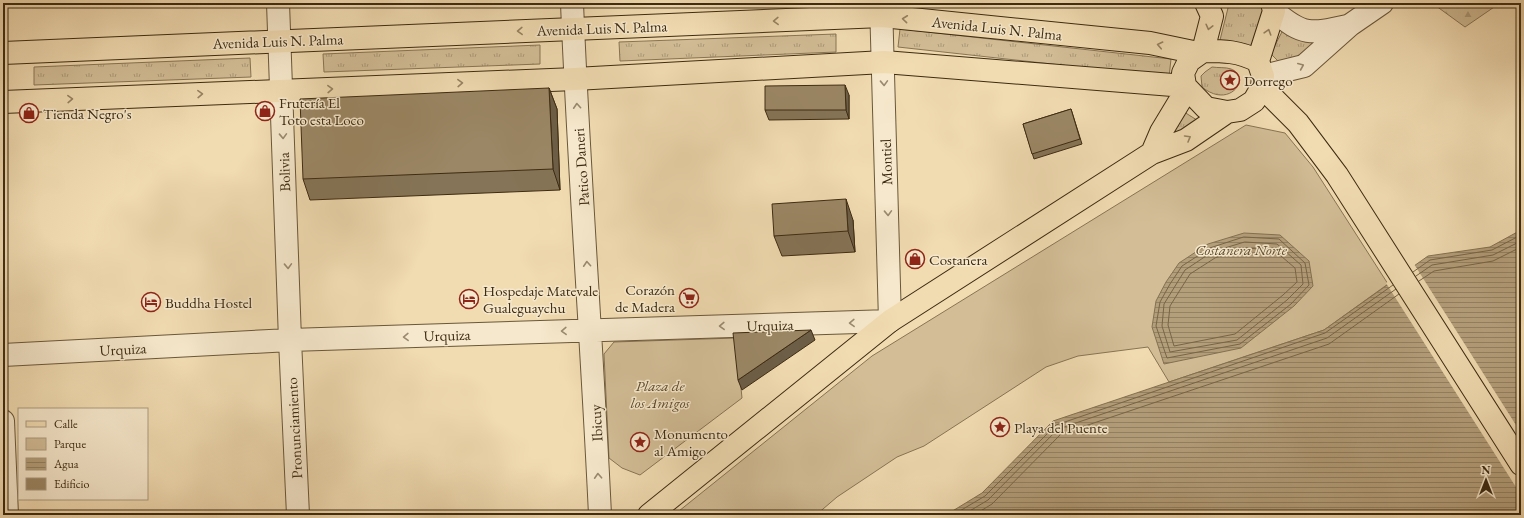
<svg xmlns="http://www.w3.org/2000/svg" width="1524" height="518" font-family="'EB Garamond',serif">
<defs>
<pattern id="grass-tufts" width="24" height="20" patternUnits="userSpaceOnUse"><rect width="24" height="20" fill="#d2bd96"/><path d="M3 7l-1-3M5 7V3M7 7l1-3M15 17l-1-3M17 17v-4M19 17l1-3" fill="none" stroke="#ac9a79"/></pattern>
<pattern id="forest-firs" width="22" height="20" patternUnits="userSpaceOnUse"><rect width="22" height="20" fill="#d2bd96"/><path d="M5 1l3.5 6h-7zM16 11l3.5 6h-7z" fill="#ac9a79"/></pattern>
<pattern id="water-rules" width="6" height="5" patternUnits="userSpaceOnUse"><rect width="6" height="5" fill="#b49f7b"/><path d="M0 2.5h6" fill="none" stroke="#948263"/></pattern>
</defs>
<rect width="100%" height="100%" fill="#f1dbb1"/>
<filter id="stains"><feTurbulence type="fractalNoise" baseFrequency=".005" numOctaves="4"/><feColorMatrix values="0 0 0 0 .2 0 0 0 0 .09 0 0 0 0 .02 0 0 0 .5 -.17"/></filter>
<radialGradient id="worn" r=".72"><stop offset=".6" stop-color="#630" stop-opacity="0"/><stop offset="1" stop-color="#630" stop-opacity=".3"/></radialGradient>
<path fill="url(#grass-tufts)" stroke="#887454" d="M 1226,3 L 1263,3 L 1263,15 L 1253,49 L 1220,40 L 1228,8 Z
M 1284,28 L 1301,40 L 1316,43 L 1283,66 L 1272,55 L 1272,51 Z
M 900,29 L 1171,59 L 1169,77 L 898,47 Z
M 836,34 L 836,52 L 620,61 L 619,42 Z
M 540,45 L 540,64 L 324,72 L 323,54 Z
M 250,58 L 251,77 L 34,85 L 34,67 Z
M 1212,67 C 1218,68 1226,67 1231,69 C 1252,77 1230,110 1202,87 L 1201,76 L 1205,72 Z
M 1181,110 L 1200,122 L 1167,141 Z"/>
<path fill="url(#forest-firs)" stroke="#887454" d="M 1432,3 L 1500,3 L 1465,27 Z"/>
<path fill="#d2bd96" stroke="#887454" d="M 1246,125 L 1285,133 L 1313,167 L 1388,284 L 1324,330 L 1169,382 L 1148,347 L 1078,356 L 1046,367 L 924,446 L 897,457 L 837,497 L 816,515 L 674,515 L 872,356 Z
M 736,338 L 742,398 L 640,475 L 622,468 L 609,458 L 604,354 L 614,342 Z"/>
<path fill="url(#water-rules)" stroke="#847151" d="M 1521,230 L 1521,515 L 946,515 L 982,493 L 1053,421 L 1324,330 L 1428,256 L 1490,247 Z
M 1244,233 L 1280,235 L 1309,261 L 1313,286 L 1294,306 L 1241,348 L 1164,364 L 1152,327 L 1156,301 L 1166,282 L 1179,263 L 1208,244 Z"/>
<path fill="#f1dbb1" d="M 1414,264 L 1521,433 L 1521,495 L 1386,283 Z"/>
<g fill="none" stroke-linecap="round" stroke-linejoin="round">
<path stroke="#786546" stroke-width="1" d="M 1244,237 L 1279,239 L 1305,263 L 1309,285 L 1291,304 L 1240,344 L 1167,358 L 1156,326 L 1160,302 L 1170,284 L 1182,266 L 1210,248 Z
M 1245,242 L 1277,244 L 1301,265 L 1303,284 L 1287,300 L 1237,340 L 1170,352 L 1162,326 L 1164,304 L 1185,270 L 1212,252 Z
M 1246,248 L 1274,250 L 1295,268 L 1297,282 L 1283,295 L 1235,334 L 1174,346 L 1168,325 L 1170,306 L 1190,274 L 1215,258 Z
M 1413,272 L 1430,260 L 1492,250 L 1521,235
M 1416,276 L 1432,265 L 1493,255 L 1521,241
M 1419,281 L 1434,271 L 1493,261 L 1521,247
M 953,515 L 985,496 L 1056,425 L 1325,333 L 1393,285
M 963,515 L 988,500 L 1058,429 L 1327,338 L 1396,289
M 974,515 L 992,504 L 1061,434 L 1329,344 L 1399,294"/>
<defs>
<path id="minor" d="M 278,3 L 290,340 L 298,515
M 572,3 C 579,174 592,344 600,515
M 1274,11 C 1303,36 1311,34 1347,26
M 1263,76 L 1304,66 L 1350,25 L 1382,3
M 3,355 L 290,340 L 890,321 L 881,3
M 3,421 L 7,515"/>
<path id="major" d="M 1203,51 C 1225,51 1238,51 1258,61 L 1263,76 L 1262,87 L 1254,101 L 1240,110 L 1227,112 L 1206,108 L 1185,86 L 1183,73 L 1189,61 Z
M 1203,51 L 1212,16 L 1206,3
M 3,53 L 882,16 L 1150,43 L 1198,53
M 1258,61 L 1274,11 L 1272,3
M 1262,87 L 1298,123 L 1337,175 L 1521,464
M 3,102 L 575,79 L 884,62 L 1185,86
M 1152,153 L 1161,132 L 1187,89
M 649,515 L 890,321 L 1152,153 L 1186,140 L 1227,112"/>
</defs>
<use href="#minor" stroke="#6a573a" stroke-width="24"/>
<use href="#major" stroke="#3d2b12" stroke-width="24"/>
<use href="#minor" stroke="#f6e8cc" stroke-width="22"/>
<use href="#major" stroke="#f1dbb1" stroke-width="22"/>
</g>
<path fill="#857457" stroke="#3d2b12" d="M 549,88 L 557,109 L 560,190 L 310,200 L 303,179 Z
M 849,95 L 849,119 L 769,120 L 765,110 Z
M 1071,109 L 1082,144 L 1034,159 L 1023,124 Z
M 853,220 L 855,252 L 782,256 L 774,236 Z"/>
<path fill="#6c5e47" stroke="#3d2b12" d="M 845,85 L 849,95 L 849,119 L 846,110 Z
M 549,88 L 557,109 L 560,190 L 553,169 Z
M 846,199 L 853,220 L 855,252 L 848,231 Z
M 811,330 L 815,340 L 742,390 L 738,380 Z"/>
<path fill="#9b8765" stroke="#3d2b12" d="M 845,85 L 846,110 L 765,110 L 765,86 Z
M 549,88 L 553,169 L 303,179 L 300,99 Z
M 1071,109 L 1080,139 L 1032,154 L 1023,124 Z
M 846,199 L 848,231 L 774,236 L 772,204 Z
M 811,330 L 738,380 L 733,333 Z"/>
<defs><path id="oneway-chevron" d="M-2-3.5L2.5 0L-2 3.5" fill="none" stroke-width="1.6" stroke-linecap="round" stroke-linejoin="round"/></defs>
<g stroke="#978362">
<use href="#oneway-chevron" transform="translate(905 19) rotate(-174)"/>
<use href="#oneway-chevron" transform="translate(776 21) rotate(178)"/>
<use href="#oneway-chevron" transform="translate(1209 27) rotate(104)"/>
<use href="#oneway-chevron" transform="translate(520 31) rotate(178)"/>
<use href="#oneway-chevron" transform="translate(1268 32) rotate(-73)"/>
<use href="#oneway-chevron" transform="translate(1160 45) rotate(-168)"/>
<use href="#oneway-chevron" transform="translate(460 83) rotate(-2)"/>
<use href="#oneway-chevron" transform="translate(330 89) rotate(-2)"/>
<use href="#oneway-chevron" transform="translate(200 94) rotate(-2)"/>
<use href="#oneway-chevron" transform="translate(70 99) rotate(-2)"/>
<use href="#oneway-chevron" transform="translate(1188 138) rotate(-30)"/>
</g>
<g stroke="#9a8a6f">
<use href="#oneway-chevron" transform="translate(1301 66) rotate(-23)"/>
<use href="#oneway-chevron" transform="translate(884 83) rotate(88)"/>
<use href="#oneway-chevron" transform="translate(577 106) rotate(-94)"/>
<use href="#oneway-chevron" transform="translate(283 136) rotate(88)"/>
<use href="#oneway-chevron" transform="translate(888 213) rotate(88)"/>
<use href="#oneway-chevron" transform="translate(587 264) rotate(-94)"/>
<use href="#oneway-chevron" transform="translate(288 266) rotate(88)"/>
<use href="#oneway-chevron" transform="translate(852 323) rotate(178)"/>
<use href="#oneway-chevron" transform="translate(722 326) rotate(178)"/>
<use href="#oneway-chevron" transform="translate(564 331) rotate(178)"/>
<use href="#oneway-chevron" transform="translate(406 337) rotate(178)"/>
<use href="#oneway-chevron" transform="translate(598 476) rotate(-93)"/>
</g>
<defs>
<symbol id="sight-ring" viewBox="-11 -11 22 22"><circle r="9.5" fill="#f6e8cc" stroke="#8f2418" stroke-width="1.5"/><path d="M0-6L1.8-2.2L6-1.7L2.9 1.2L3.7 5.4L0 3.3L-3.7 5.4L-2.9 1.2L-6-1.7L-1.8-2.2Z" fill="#8f2418"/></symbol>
<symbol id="shop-ring" viewBox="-11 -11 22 22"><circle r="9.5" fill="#f6e8cc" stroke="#8f2418" stroke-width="1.5"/><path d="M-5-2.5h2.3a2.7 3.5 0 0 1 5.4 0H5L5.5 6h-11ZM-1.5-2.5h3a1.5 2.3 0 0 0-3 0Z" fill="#8f2418"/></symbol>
<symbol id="supermarket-ring" viewBox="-11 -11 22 22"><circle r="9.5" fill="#f6e8cc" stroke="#8f2418" stroke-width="1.5"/><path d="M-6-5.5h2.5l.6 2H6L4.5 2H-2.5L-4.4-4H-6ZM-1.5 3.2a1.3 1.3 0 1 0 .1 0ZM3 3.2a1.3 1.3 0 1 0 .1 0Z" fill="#8f2418"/></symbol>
<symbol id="hotel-ring" viewBox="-11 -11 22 22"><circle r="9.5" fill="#f6e8cc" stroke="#8f2418" stroke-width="1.5"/><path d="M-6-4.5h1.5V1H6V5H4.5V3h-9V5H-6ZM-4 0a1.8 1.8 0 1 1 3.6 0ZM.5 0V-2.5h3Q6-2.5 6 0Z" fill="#8f2418"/></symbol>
</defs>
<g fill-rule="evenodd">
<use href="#sight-ring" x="1219" y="69" width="22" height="22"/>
<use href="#shop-ring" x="254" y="100" width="22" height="22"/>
<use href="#shop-ring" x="18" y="102" width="22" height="22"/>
<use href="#shop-ring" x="904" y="248" width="22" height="22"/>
<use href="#supermarket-ring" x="678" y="287" width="22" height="22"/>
<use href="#hotel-ring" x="458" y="288" width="22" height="22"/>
<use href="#hotel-ring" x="140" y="291" width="22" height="22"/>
<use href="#sight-ring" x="989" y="416" width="22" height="22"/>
<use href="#sight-ring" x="629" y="431" width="22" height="22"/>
</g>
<g text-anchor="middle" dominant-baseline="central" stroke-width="3" stroke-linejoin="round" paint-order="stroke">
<g font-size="15" fill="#3d2b12" stroke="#f6e8cc">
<text transform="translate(602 28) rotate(-2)">Avenida Luis N. Palma</text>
<text transform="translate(997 28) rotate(6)">Avenida Luis N. Palma</text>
<text transform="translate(278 41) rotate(-2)">Avenida Luis N. Palma</text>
<text transform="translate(886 162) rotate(-92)">Montiel</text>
<text transform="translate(581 167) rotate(-94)">Patico Daneri</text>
<text transform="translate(284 172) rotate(-92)">Bolivia</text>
<text transform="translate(770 325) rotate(-2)">Urquiza</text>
<text transform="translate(447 335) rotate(-2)">Urquiza</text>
<text transform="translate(123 349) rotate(-3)">Urquiza</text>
<text transform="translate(596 423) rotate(-93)">Ibicuy</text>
<text transform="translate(294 428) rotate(-93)">Pronunciamiento</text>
</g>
<g font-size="15" fill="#3d2b12" stroke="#f6e8cc" text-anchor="start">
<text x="1244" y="80">Dorrego</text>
<text x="279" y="102">Frutería El<tspan x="279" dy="17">Toto esta Loco</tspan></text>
<text x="43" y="113">Tienda Negro's</text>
<text x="929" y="259">Costanera</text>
<text x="675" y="289" text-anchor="end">Corazón<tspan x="675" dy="17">de Madera</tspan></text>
<text x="483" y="290">Hospedaje Matevale<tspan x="483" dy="17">Gualeguaychu</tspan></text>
<text x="165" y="302">Buddha Hostel</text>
<text x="1014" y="427">Playa del Puente</text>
<text x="654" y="433">Monumento<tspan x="654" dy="17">al Amigo</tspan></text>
</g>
<g font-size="15" font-style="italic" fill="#5b482c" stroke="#f6e8cc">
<text x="1241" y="249">Costanera Norte</text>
<text x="660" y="385">Plaza de<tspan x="660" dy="17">los Amigos</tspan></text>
</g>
</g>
<rect width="1524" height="518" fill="none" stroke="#f1dbb1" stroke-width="16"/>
<rect x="4" y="4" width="1516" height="510" fill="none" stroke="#3d2b12" stroke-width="2"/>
<rect x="8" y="8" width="1508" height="502" fill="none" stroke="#3d2b12"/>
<rect x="18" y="408" width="130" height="92" fill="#f6e8cc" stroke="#ac9c82"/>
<rect x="26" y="421" width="20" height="6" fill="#f1dbb1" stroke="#ac9c82"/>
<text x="54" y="428" font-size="12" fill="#3d2b12">Calle</text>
<rect x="26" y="438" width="20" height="12" fill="#d2bd96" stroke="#ac9c82"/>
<text x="54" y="448" font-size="12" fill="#3d2b12">Parque</text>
<rect x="26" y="458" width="20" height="12" fill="url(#water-rules)" stroke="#ac9c82"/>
<text x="54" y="468" font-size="12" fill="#3d2b12">Agua</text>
<rect x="26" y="478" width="20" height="12" fill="#9b8765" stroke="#ac9c82"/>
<text x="54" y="488" font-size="12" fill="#3d2b12">Edificio</text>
<g transform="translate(1486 480)" stroke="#f6e8cc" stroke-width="3" paint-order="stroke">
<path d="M0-3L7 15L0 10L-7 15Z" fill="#3d2b12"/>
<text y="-6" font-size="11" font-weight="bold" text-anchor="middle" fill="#3d2b12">N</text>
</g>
<rect width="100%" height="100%" filter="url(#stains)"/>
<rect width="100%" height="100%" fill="url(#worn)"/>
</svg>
